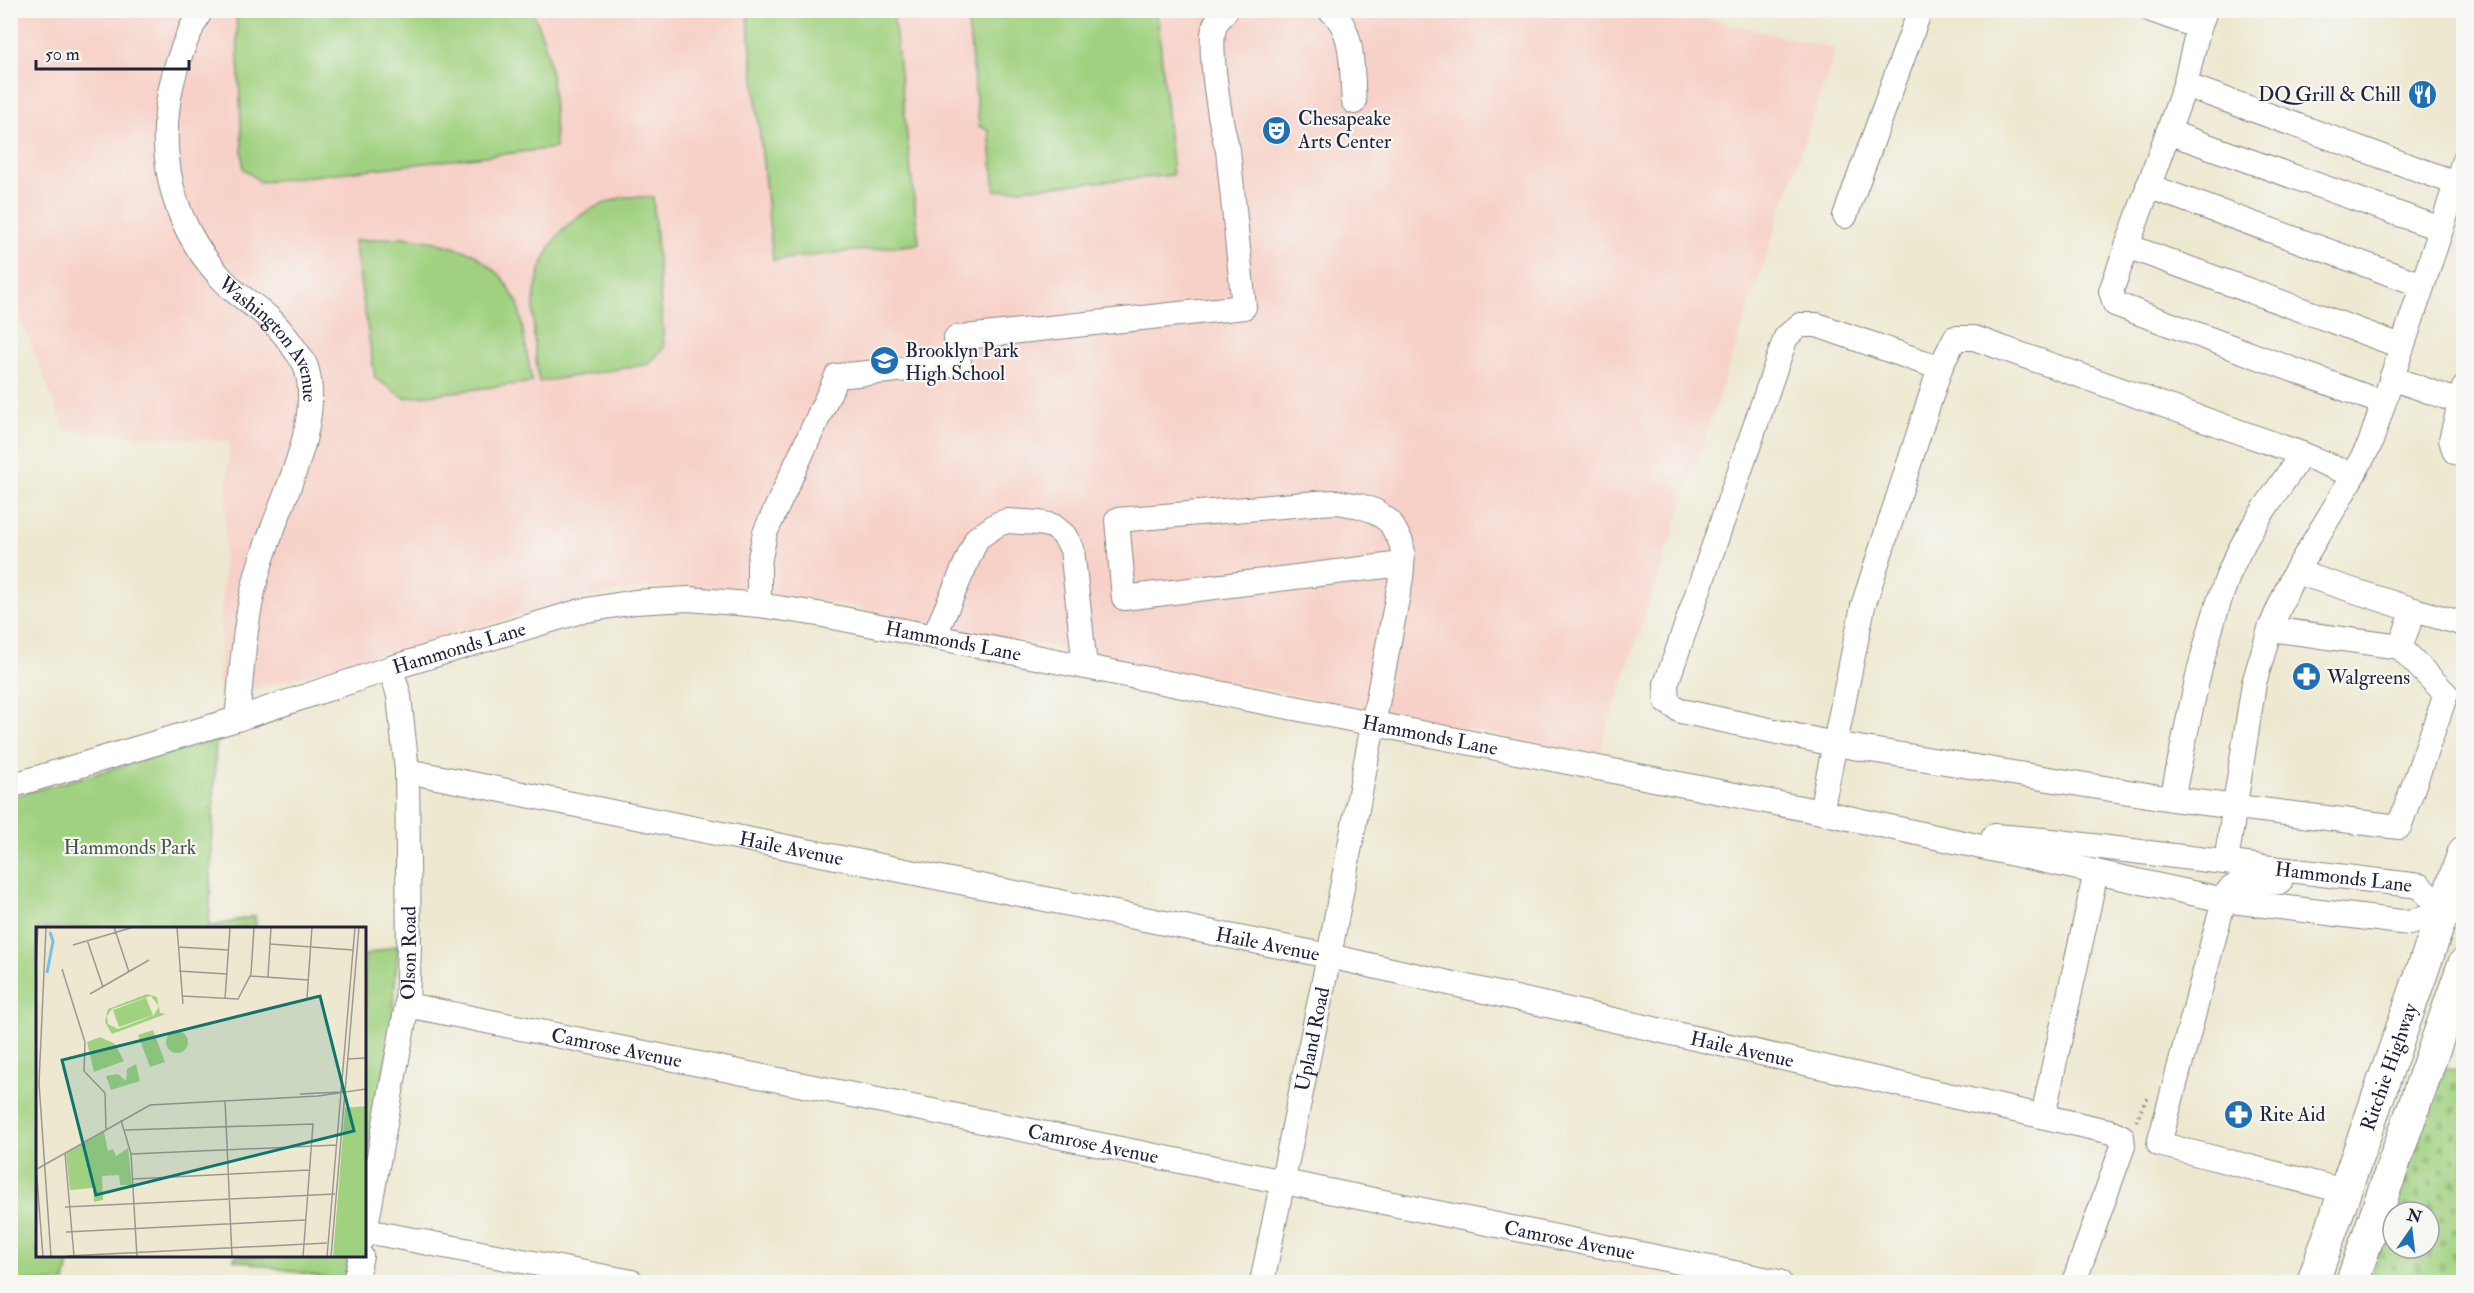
<svg xmlns="http://www.w3.org/2000/svg" width="2474" height="1293" font-family="'IM FELL Double Pica',serif">
<defs>
<pattern id="cemetery-stones" width="16" height="16" patternUnits="userSpaceOnUse" patternTransform="scale(1.5)"><rect width="16" height="16" fill="#a0d180"/><path d="M2 7V4a2 2 0 0 1 4 0v3zM10 15v-3a2 2 0 0 1 4 0v3z" fill="#8ab370"/></pattern>
</defs>
<rect width="100%" height="100%" fill="#f6f6f2"/>
<filter id="ink" filterUnits="userSpaceOnUse"><feTurbulence type="fractalNoise" baseFrequency=".0167" numOctaves="2"/><feDisplacementMap in="SourceGraphic" scale="12" xChannelSelector="R" yChannelSelector="G"/><feConvolveMatrix kernelMatrix="1 2 1 2 8 2 1 2 1" color-interpolation-filters="sRGB"/></filter>
<filter id="wash" filterUnits="userSpaceOnUse"><feTurbulence type="fractalNoise" baseFrequency=".008" numOctaves="4" result="noise"/><feDisplacementMap in="SourceGraphic" scale="24" xChannelSelector="R" yChannelSelector="G"/><feGaussianBlur stdDeviation="1.35" result="paint"/><feColorMatrix in="noise" values="0 0 0 0 0 0 0 0 0 0 0 0 0 0 0 0 0 1.4 0 .05"/><feComposite in="paint" operator="in"/></filter>
<g filter="url(#wash)">
<rect width="100%" height="100%" fill="#ede8cf"/>
<path fill="#f7d1c7" d="M 1670,10 L 1836,49 L 1598,755 L 829,603 L 736,589 L 637,588 L 579,599 L 218,699 L 229,441 L 65,431 L 11,292 L 11,11 Z"/>
<path fill="url(#cemetery-stones)" stroke="#617a5e" stroke-width="1.5" d="M 2443,1068 L 2463,1072 L 2463,1282 L 2368,1282 L 2393,1212 L 2393,1248 L 2429,1248 L 2429,1212 L 2393,1212 Z"/>
<path fill="#a0d180" stroke="#617a5e" stroke-width="1.5" d="M 236,11 L 532,11 C 554,53 554,101 555,148 L 260,182 L 243,168 Z
M 747,11 L 893,11 L 919,244 L 773,260 Z
M 1069,11 L 1157,11 L 1173,175 L 995,191 L 989,131 L 979,126 L 968,21 Z
M 623,197 L 653,197 L 664,347 L 649,364 L 539,382 C 530,320 524,247 588,211 C 598,205 611,201 623,197 Z
M 404,237 L 435,242 L 473,253 L 501,276 L 518,303 L 532,382 L 405,398 L 375,378 L 354,241 Z
M 216,740 L 209,927 L 255,916 L 256,928 L 38,928 L 38,1256 L 70,1256 L 65,1282 L 11,1282 L 11,797 Z
M 398,945 L 392,1024 L 365,1171 L 365,955 Z
M 235,1256 L 349,1256 L 344,1281 L 234,1260 Z"/>
</g>
<g filter="url(#ink)">
<g fill="none" stroke-linecap="round" stroke-linejoin="round">
<defs>
<g id="minor">
<path id="s1" d="M 201,10 C 148,103 152,212 232,289 C 244,300 259,308 271,320 C 280,329 289,340 296,351 C 300,356 304,361 306,367 C 325,429 273,513 257,575 C 244,622 242,671 237,719"/>
<path d="M 1330,10 C 1356,30 1351,73 1354,102"/>
<path d="M 2151,10 L 2199,27"/>
<path d="M 2205,10 L 2196,38 L 2185,85 L 2111,291 L 2115,304 L 2383,403"/>
<path d="M 2185,85 L 2464,186"/>
<path d="M 2168,132 L 2441,229"/>
<path d="M 2148,186 L 2422,285"/>
<path d="M 1845,216 L 1920,10"/>
<path d="M 2127,246 L 2401,346"/>
<path d="M 1940,368 L 1817,325 L 1800,325 L 1786,337 L 1666,684 L 1667,702 L 1681,711 L 1834,744 L 2172,799 L 2399,827 L 2446,694 L 2400,647 L 2270,629"/>
<path d="M 2391,378 L 2460,402"/>
<path d="M 2464,388 L 2451,440 L 2455,452 L 2464,455"/>
<path d="M 2296,572 L 2414,610"/>
<path d="M 759,605 L 759,563 L 765,533 L 837,376 L 959,364 L 956,338 L 1244,307 L 1228,150 C 1221,128 1207,45 1215,25 C 1217,20 1223,15 1226,10"/>
<path d="M 934,637 L 977,538 L 998,524 L 1007,521 L 1039,523 L 1053,526 L 1064,535 L 1072,549 L 1085,667"/>
<path d="M 2400,647 L 2414,610 L 2464,624"/>
<path id="s2" d="M 407,771 L 1329,956 L 2112,1132 L 2122,1137 L 2123,1146 L 2074,1282"/>
<path id="s3" d="M 10,786 L 237,719 L 391,668 L 581,611 L 635,602 L 689,599 L 759,605 L 818,614 L 1821,812 L 2224,900 L 2409,923 L 2442,911 L 2464,915"/>
<path d="M 2172,799 C 2188,724 2201,647 2228,576 C 2245,532 2276,493 2302,454"/>
<path d="M 1821,812 L 1863,606 L 1940,368 L 1955,338 L 1974,338 L 2302,454 L 2353,475"/>
<path id="s4" d="M 1994,836 L 2043,840 L 2420,886 L 2442,911"/>
<path d="M 2226,862 L 2254,683 L 2270,629 L 2293,576 L 2338,502 L 2370,444 L 2464,160"/>
<path d="M 2280,882 C 2262,882 2235,877 2225,896 L 2159,1144 L 2344,1191"/>
<path id="s5" d="M 407,1005 L 1779,1282"/>
<path d="M 2043,1116 L 2096,872"/>
<path d="M 366,1231 L 632,1282"/>
<path id="s6" d="M 364,1237 L 407,1005 L 409,948 L 407,771 L 399,696 L 391,668"/>
<path d="M 355,1282 L 361,1256"/>
<path id="s7" d="M 1262,1282 L 1329,956 L 1401,578 L 1403,553 L 1401,542 L 1390,522 L 1375,511 L 1360,506 L 1337,502 L 1317,503 L 1117,520 L 1124,598 L 1402,564"/>
</g>
<g id="major">
<path id="s8" d="M 2313,1282 L 2464,852"/>
<path d="M 2352,1282 L 2464,964"/>
</g>
</defs>
<use href="#minor" stroke="#888585" stroke-width="26"/>
<use href="#major" stroke="#888585" stroke-width="34"/>
<path stroke="#888585" stroke-width="4" stroke-dasharray="1.5 4.5" stroke-linecap="butt" d="M 2136,1121 L 2147,1098"/>
<use href="#minor" stroke="#fff" stroke-width="24"/>
<use href="#major" stroke="#fff" stroke-width="32"/>
</g>
</g>
<defs>
<symbol id="restaurant-disc" viewBox="-11 -11 22 22"><circle r="9.5" fill="#1f6fb2" stroke="#f6f6f2"/><path d="M-5-6h1v4h1v-4h1v4h1v-4h1v5L-1.5 .5V6h-2V.5L-5-1ZM5-6V6H3V1.5H1.5Q1.5-4 5-6Z" fill="#fff"/></symbol>
<symbol id="theatre-disc" viewBox="-11 -11 22 22"><circle r="9.5" fill="#1f6fb2" stroke="#f6f6f2"/><path d="M-5-5.5Q0-4 5-5.5V0Q5 5 0 6Q-5 5-5 0ZM-3.3-2.5H-1v1.5H-3.3ZM1-2.5H3.3v1.5H1ZM-2.8 1Q0 5.5 2.8 1Z" fill="#fff"/></symbol>
<symbol id="school-disc" viewBox="-11 -11 22 22"><circle r="9.5" fill="#1f6fb2" stroke="#f6f6f2"/><path d="M0-5L7-2L0 1L-7-2ZM-4 1L0 2.5L4 1V4Q0 6-4 4Z" fill="#fff"/></symbol>
<symbol id="pharmacy-disc" viewBox="-11 -11 22 22"><circle r="9.5" fill="#1f6fb2" stroke="#f6f6f2"/><path d="M-2-6h4v4h4v4h-4v4h-4v-4h-4v-4h4Z" fill="#fff"/></symbol>
</defs>
<g fill-rule="evenodd">
<use href="#restaurant-disc" x="2406" y="78" width="33" height="33"/>
<use href="#theatre-disc" x="1260" y="114" width="33" height="33"/>
<use href="#school-disc" x="868" y="344" width="33" height="33"/>
<use href="#pharmacy-disc" x="2290" y="660" width="33" height="33"/>
<use href="#pharmacy-disc" x="2222" y="1098" width="33" height="33"/>
</g>
<g text-anchor="middle" dominant-baseline="central" stroke-width="4.5" stroke-linejoin="round" paint-order="stroke">
<g font-size="20" fill="#22223b" stroke="#f6f6f2" text-anchor="start">
<text x="2401" y="94" text-anchor="end">DQ Grill &amp; Chill</text>
<text x="1298" y="118">Chesapeake<tspan x="1298" dy="23">Arts Center</tspan></text>
<text x="905" y="350">Brooklyn Park<tspan x="905" dy="23">High School</tspan></text>
<text x="2327" y="677">Walgreens</text>
<text x="2259" y="1114">Rite Aid</text>
</g>
<g font-size="20" fill="#22223b" stroke="#f6f6f2">
<text stroke="none"><textPath href="#s1" startOffset="369">Washington Avenue</textPath></text>
<text stroke="none"><textPath href="#s3" startOffset="974">Hammonds Lane</textPath></text>
<text stroke="none"><textPath href="#s3" startOffset="470">Hammonds Lane</textPath></text>
<text stroke="none"><textPath href="#s3" startOffset="1460">Hammonds Lane</textPath></text>
<text stroke="none"><textPath href="#s2" startOffset="392">Haile Avenue</textPath></text>
<text stroke="none"><textPath href="#s4" startOffset="352">Hammonds Lane</textPath></text>
<text stroke="none"><textPath href="#s2" startOffset="878">Haile Avenue</textPath></text>
<text stroke="none"><textPath href="#s6" startOffset="288">Olson Road</textPath></text>
<text stroke="none"><textPath href="#s7" startOffset="248">Upland Road</textPath></text>
<text stroke="none"><textPath href="#s5" startOffset="214">Camrose Avenue</textPath></text>
<text stroke="none"><textPath href="#s2" startOffset="1364">Haile Avenue</textPath></text>
<text stroke="none"><textPath href="#s8" startOffset="228">Ritchie Highway</textPath></text>
<text stroke="none"><textPath href="#s5" startOffset="700">Camrose Avenue</textPath></text>
<text stroke="none"><textPath href="#s5" startOffset="1186">Camrose Avenue</textPath></text>
</g>
<g font-size="20" fill="#485750" stroke="#f6f6f2">
<text x="130" y="847">Hammonds Park</text>
</g>
</g>
<g transform="translate(36 927)">
<rect width="330" height="330" fill="#ede8cf"/>
<path d="M 330,179 L 330,330 L 297,330 L 309,181 Z" fill="#a0d180"/>
<path d="M 111,67 L 121,70 L 124,86 L 130,87 L 76,107 L 69,95 L 72,82 ZM 115,69 L 123,79 L 118,88 L 82,102 L 72,97 L 71,89 L 76,82 ZM 110,71 L 117,88 L 83,100 L 77,83 ZM 117,103 L 129,135 L 114,140 L 102,108 ZM130 115a11 11 0 1 1 22 0a11 11 0 1 1-22 0ZM 64,110 L 79,117 L 88,134 L 58,145 L 51,115 ZM 100,137 L 104,154 L 75,163 L 70,149 L 82,147 L 90,154 L 91,142 ZM 68,205 L 72,224 L 77,222 L 80,229 L 92,221 L 96,258 L 84,258 L 83,248 L 66,249 L 67,273 L 58,275 L 57,261 L 34,263 L 30,226 Z" fill="#a0d180" fill-rule="evenodd"/>
<path fill="none" stroke="#74c1ee" stroke-width="3" d="M 11,46 L 17,14 L 14,5"/>
<path fill="none" stroke="#9c9994" stroke-width="1.5" d="M 10,0 L 3,156 L 15,330M 78,0 L 93,45M 141,0 L 147,77M 51,13 L 67,60M 234,17 L 317,23M 37,18 L 98,0M 142,20 L 193,23M 0,40 L 2,0M 26,42 L 49,115 L 48,144 L 69,166 L 70,202M 143,44 L 191,47M 214,49 L 272,53M 232,50 L 235,0M 54,67 L 113,33M 146,69 L 202,72 L 215,47 L 218,0M 271,71 L 276,0M 189,72 L 194,0M 312,132 L 330,131M 264,167 L 305,165M 189,173 L 196,330M 85,193 L 95,227 L 101,330M 89,203 L 277,197 L 267,330M 29,226 L 38,329M 95,227 L 301,218M 0,239 L 7,330M 1,242 L 114,178 L 282,169 L 330,162M 97,252 L 273,243M 29,280 L 299,267M 30,305 L 269,293M 31,329 L 291,316M 291,330 L 319,0M 295,330 L 323,0"/>
<path fill="#0f766e" fill-opacity="0.15" stroke="#0f766e" stroke-width="3" d="M 284,69 L 318,204 L 60,268 L 26,133 Z"/>
<rect width="330" height="330" fill="none" stroke="#22223b" stroke-width="3"/>
</g>
<rect width="2474" height="1293" fill="none" stroke="#f6f6f2" stroke-width="36"/>
<g transform="translate(2411 1230) rotate(14)"><circle r="28" fill="#f6f6f2" stroke="#a1a1a9" stroke-width="1.5"/>
<path d="M0-4.5L10 22L0 15L-10 22Z" fill="#1f6fb2"/>
<text y="-9" font-size="16" font-weight="bold" text-anchor="middle" fill="#22223b">N</text>
</g>
<path d="M36 60v9h153v-9" fill="none" stroke="#22223b" stroke-width="3"/>
<text x="45" y="60" font-size="18" fill="#22223b" stroke="#f6f6f2" stroke-width="4.5" paint-order="stroke">50 m</text>
</svg>
